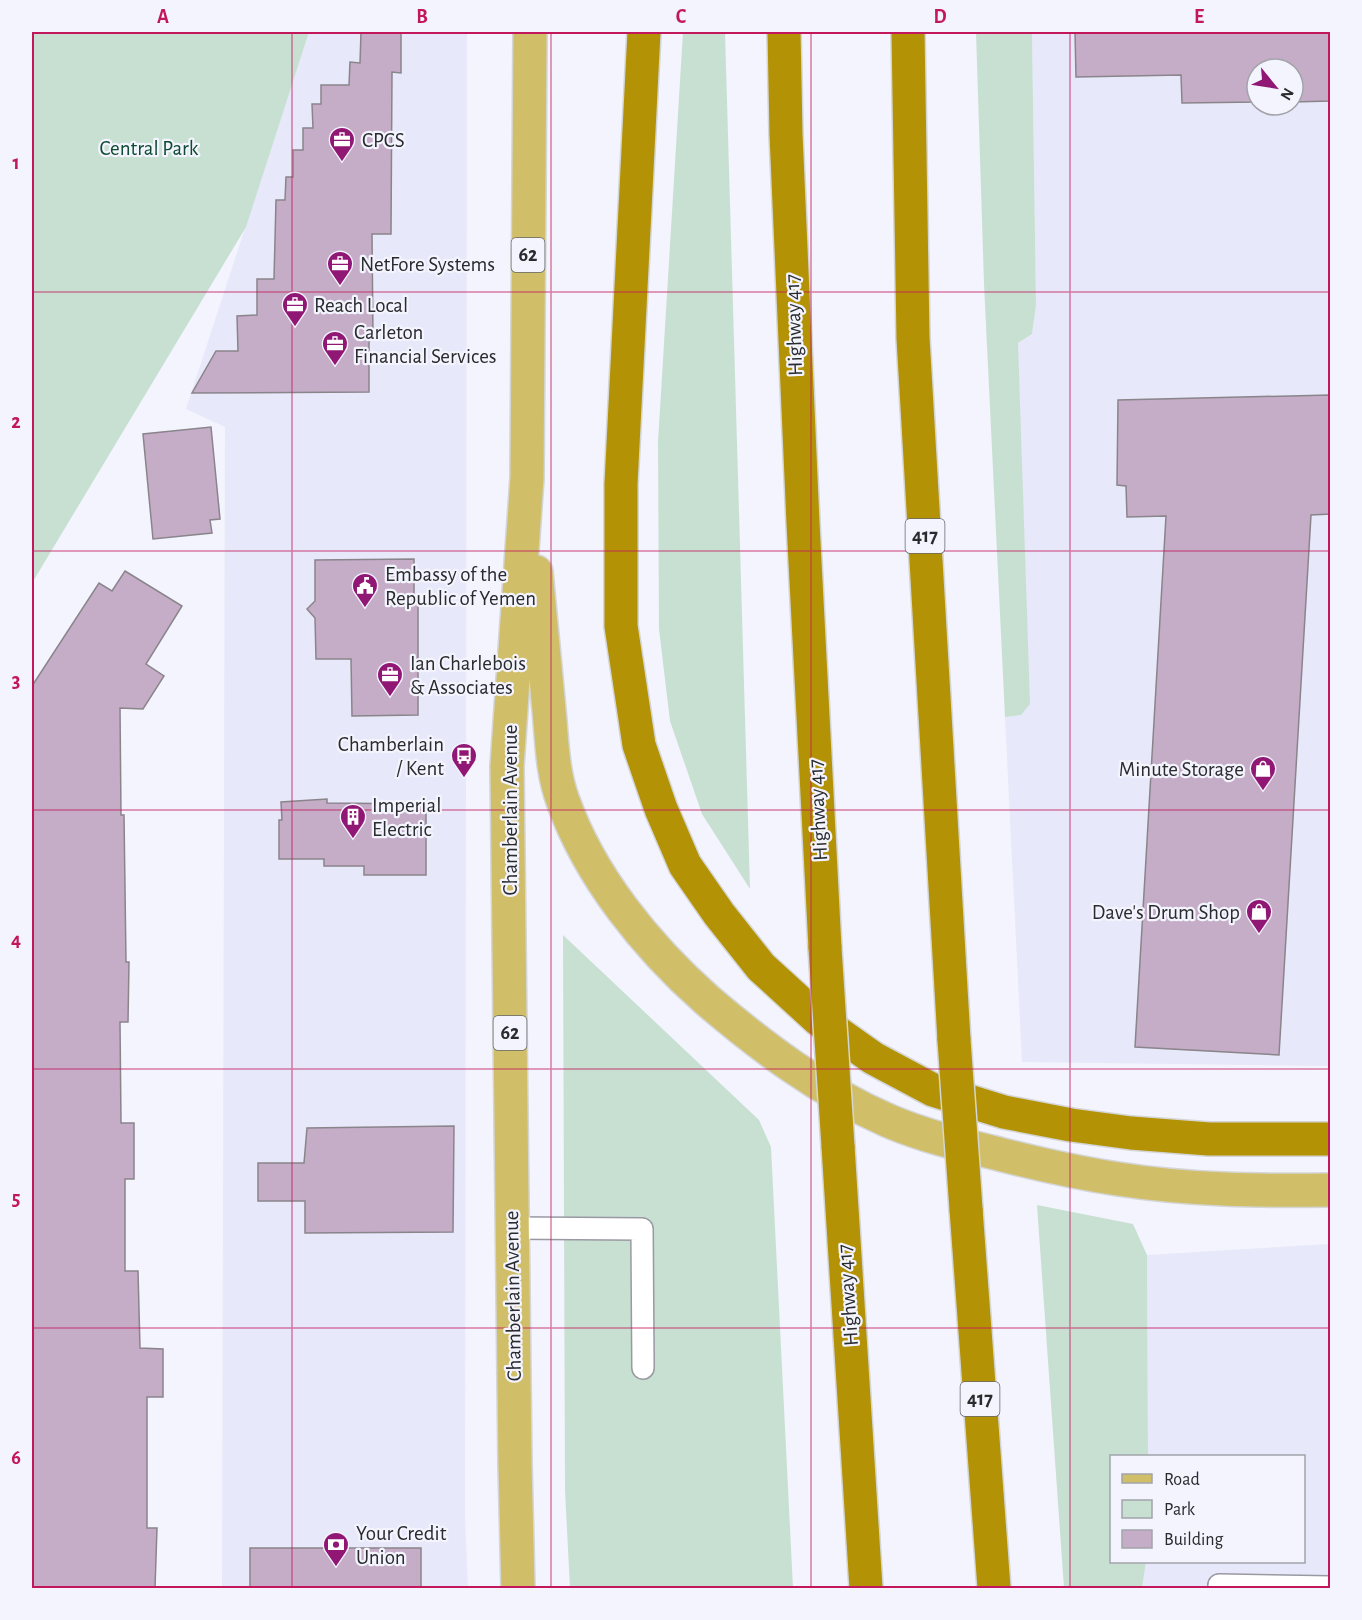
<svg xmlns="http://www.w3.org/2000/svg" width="1362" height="1620" font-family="'Alegreya Sans',sans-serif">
<rect width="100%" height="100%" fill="#f3f4fd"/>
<path fill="#e7e8f9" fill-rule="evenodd" d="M 309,32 L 467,32 L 465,1518 L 468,1588 L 222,1588 L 225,427 L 186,409 Z
M 1032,32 L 1330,32 L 1330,1066 L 1022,1062 L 1005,717 L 1021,715 L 1018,343 L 1032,334 L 1036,305 ZM 1257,69 L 1293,69 L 1293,105 L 1257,105 Z
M 1330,1244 L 1330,1588 L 1142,1588 L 1146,1562 L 1304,1562 L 1304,1456 L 1148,1456 L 1147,1255 Z"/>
<path fill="#c8e0d2" d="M 32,32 L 309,32 L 246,227 L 32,583 Z
M 683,32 L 725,32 L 750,889 L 702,814 L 670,721 L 659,629 L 658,442 Z
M 976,32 L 1032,32 L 1036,305 L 1032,334 L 1018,343 L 1030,704 L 1021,715 L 1005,717 L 984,284 Z
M 563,935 L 759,1120 L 771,1147 L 793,1588 L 570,1588 L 565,1491 Z
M 1037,1205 L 1133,1224 L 1147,1255 L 1148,1456 L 1112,1456 L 1112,1562 L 1146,1562 L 1142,1588 L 1064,1588 Z"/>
<path fill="#c5adc8" stroke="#8a848b" stroke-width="1.5" d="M 361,32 L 401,32 L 401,73 L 392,72 L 391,234 L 372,234 L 373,337 L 369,337 L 369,392 L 192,393 L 216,351 L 238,351 L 237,316 L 257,315 L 257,279 L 274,279 L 276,200 L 285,200 L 286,177 L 293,177 L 293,150 L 303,150 L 303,128 L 313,128 L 312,104 L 321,104 L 321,85 L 349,85 L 350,62 L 360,63 Z
M 1075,32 L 1330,32 L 1330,101 L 1293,102 L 1293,69 L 1257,69 L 1257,102 L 1182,103 L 1181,75 L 1076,77 Z
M 1330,395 L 1330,514 L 1311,515 L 1279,1055 L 1135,1047 L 1166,516 L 1127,517 L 1126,486 L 1117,485 L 1118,400 Z
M 211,427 L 220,519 L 210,520 L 212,533 L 153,539 L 143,434 Z
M 414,559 L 414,598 L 418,603 L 418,715 L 352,716 L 351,659 L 316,659 L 315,618 L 307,609 L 315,601 L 315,560 Z
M 125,571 L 182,606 L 146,664 L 164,676 L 143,709 L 120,708 L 121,815 L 124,815 L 126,962 L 129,962 L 128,1022 L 120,1022 L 121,1123 L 134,1123 L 134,1179 L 125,1179 L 125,1271 L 138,1271 L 140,1348 L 163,1349 L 163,1397 L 147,1397 L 147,1528 L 157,1528 L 155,1588 L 32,1588 L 32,686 L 99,583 L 112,591 Z
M 327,799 L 327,803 L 426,804 L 426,875 L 364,875 L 364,866 L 324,866 L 324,859 L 279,859 L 279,820 L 282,820 L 281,802 Z
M 454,1126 L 453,1232 L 305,1233 L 305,1201 L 258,1201 L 258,1163 L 304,1163 L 307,1128 Z
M 250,1548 L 421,1548 L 421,1588 L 250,1588 Z"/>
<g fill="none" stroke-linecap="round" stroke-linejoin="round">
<defs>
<path id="service" d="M 512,1228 L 642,1229 L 643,1368
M 1219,1588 L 1219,1585 L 1330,1587"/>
<path id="primary" d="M 536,572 C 540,618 545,664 549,710 C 552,740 552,772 563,801 C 590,877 647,947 707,1000 C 762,1047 822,1092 889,1121 C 924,1136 962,1145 999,1154 C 1038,1164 1078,1173 1118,1179 C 1188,1190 1260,1191 1330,1190
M 518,1588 L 515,1464 L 507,766 L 527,478 L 530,32"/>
<path id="motorway" d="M 644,32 L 621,484 L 621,626 L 639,745 L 661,809 L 685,865 L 719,914 L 761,967 L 818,1019 L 873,1058 L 933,1090 L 1004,1112 L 1071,1125 L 1131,1133 L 1209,1139 L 1330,1139
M 784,32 L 786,134 L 803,523 L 825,948
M 908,32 L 913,338 L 954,1040
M 838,1146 L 866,1588
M 966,1209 L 994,1588"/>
</defs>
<use href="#service" stroke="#9999a2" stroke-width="24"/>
<use href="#primary" stroke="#d4d5d5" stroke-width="36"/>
<use href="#motorway" stroke="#d4d5d5" stroke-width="36"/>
<use href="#service" stroke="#fff" stroke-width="21"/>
<use href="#primary" stroke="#d1be69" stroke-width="33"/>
<use href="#motorway" stroke="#b39205" stroke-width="33"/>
<defs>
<path id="motorway-bridge" d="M 825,948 L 838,1146
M 954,1040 L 966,1209"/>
</defs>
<use href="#motorway-bridge" stroke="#d4d5d5" stroke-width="36" stroke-linecap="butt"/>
<use href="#motorway-bridge" stroke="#b39205" stroke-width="33"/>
</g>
<path fill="none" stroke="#c2185b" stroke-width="1.5" stroke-opacity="0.55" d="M 292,32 L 292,1588M 551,32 L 551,1588M 811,32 L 811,1588M 1070,32 L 1070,1588M 32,292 L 1330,292M 32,551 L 1330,551M 32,810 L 1330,810M 32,1069 L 1330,1069M 32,1328 L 1330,1328"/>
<defs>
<symbol id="office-pin" viewBox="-11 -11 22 30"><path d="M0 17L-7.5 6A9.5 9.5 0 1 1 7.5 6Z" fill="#911775" stroke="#f3f4fd"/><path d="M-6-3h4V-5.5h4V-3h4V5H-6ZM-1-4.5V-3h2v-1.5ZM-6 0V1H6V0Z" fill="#fff"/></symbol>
<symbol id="civic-pin" viewBox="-11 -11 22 30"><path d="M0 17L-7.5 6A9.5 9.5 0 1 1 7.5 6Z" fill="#911775" stroke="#f3f4fd"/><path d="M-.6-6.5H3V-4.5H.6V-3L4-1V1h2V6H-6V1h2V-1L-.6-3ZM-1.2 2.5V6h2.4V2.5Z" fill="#fff"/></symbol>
<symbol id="bus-pin" viewBox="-11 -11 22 30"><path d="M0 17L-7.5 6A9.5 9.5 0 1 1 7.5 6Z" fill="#911775" stroke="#f3f4fd"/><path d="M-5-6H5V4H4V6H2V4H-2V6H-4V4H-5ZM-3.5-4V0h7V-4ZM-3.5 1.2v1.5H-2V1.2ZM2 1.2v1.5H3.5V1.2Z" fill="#fff"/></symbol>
<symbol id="shop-pin" viewBox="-11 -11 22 30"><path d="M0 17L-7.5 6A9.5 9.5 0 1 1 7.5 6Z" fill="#911775" stroke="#f3f4fd"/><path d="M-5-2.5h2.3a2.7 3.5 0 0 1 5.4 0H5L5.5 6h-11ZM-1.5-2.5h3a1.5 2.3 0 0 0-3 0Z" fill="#fff"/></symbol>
<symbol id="building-pin" viewBox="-11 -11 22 30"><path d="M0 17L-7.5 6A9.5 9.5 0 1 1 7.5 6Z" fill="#911775" stroke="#f3f4fd"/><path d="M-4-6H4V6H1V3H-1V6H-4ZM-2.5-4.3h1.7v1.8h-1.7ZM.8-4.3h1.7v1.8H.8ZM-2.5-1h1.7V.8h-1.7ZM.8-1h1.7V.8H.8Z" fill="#fff"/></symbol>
<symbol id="bank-pin" viewBox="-11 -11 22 30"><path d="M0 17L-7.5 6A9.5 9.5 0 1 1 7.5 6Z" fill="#911775" stroke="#f3f4fd"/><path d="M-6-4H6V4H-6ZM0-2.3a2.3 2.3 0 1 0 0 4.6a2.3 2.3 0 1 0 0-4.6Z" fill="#fff"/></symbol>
</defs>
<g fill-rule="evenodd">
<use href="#office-pin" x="327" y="125" width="30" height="40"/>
<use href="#office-pin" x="325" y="249" width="30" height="40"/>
<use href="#office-pin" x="280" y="290" width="30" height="40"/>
<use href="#office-pin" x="320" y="329" width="30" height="40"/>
<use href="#civic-pin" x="350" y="571" width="30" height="40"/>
<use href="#office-pin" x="375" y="660" width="30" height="40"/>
<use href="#bus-pin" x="449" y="741" width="30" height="40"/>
<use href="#shop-pin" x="1248" y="754" width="30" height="40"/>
<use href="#building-pin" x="338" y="802" width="30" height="40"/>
<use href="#shop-pin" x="1244" y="897" width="30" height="40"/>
<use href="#bank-pin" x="321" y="1530" width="30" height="40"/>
</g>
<g text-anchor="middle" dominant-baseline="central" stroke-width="4.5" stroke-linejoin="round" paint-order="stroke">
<g fill="#f3f4fd" stroke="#66676c" stroke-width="1.5">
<rect x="511.5" y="238" width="33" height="34" rx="4.5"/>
<rect x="905.5" y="519" width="39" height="34" rx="4.5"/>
<rect x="493.5" y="1016" width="33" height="34" rx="4.5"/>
<rect x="960.5" y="1382" width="39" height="34" rx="4.5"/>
</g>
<g font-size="20" font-weight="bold" fill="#2a2b2e">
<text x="528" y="255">62</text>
<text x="925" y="536">417</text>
<text x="510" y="1033">62</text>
<text x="980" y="1399">417</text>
</g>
<g font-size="21" fill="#2a2b2e" stroke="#f3f4fd" text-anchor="start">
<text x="362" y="140">CPCS</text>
<text x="360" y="264">NetFore Systems</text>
<text x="314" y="305">Reach Local</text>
<text x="354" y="332">Carleton<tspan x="354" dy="24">Financial Services</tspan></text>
<text x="385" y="574">Embassy of the<tspan x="385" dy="24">Republic of Yemen</tspan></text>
<text x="410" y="663">Ian Charlebois<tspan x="410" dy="24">&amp; Associates</tspan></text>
<text x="444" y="744" text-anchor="end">Chamberlain<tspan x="444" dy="24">/ Kent</tspan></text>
<text x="1244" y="769" text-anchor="end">Minute Storage</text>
<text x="372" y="805">Imperial<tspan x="372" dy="24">Electric</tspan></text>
<text x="1240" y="912" text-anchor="end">Dave's Drum Shop</text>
<text x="356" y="1533">Your Credit<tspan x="356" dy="24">Union</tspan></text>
</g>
<g font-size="21" fill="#0d4b30" stroke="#f3f4fd">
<text x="149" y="148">Central Park</text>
</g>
<g font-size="21" fill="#2a2b2e" stroke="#f3f4fd">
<text transform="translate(794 325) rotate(-92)">Highway 417</text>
<text transform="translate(510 810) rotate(-90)">Chamberlain Avenue</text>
<text transform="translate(818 810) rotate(-93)">Highway 417</text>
<text transform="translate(848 1295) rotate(-94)">Highway 417</text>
<text transform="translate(513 1296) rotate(-91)">Chamberlain Avenue</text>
</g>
</g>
<rect width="1362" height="1620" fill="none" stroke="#f3f4fd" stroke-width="66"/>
<rect x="1110" y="1455" width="195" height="108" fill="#f3f4fd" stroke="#a3a4aa" stroke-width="1.5"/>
<rect x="1122" y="1474" width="30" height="9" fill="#d1be69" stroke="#a3a4aa" stroke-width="1.5"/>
<text x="1164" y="1485" font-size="18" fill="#2a2b2e">Road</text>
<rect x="1122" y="1500" width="30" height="18" fill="#c8e0d2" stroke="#a3a4aa" stroke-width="1.5"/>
<text x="1164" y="1515" font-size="18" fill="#2a2b2e">Park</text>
<rect x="1122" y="1530" width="30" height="18" fill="#c5adc8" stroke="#a3a4aa" stroke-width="1.5"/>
<text x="1164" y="1545" font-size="18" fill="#2a2b2e">Building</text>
<g transform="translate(1275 87) rotate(120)"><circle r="28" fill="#f3f4fd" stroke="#a3a4aa" stroke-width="1.5"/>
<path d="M0-4.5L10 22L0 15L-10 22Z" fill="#911775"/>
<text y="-9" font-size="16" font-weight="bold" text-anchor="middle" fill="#2a2b2e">N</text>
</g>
<rect x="33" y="33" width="1296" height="1554" fill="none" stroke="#c2185b" stroke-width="2"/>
<g font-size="20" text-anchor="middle" font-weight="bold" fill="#c2185b">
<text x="163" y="23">A</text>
<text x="422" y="23">B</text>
<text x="681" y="23">C</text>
<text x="940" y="23">D</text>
<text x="1199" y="23">E</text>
<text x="16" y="169">1</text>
<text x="16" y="428">2</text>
<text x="16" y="687">3</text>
<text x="16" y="946">4</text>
<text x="16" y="1205">5</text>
<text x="16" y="1464">6</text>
</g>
</svg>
